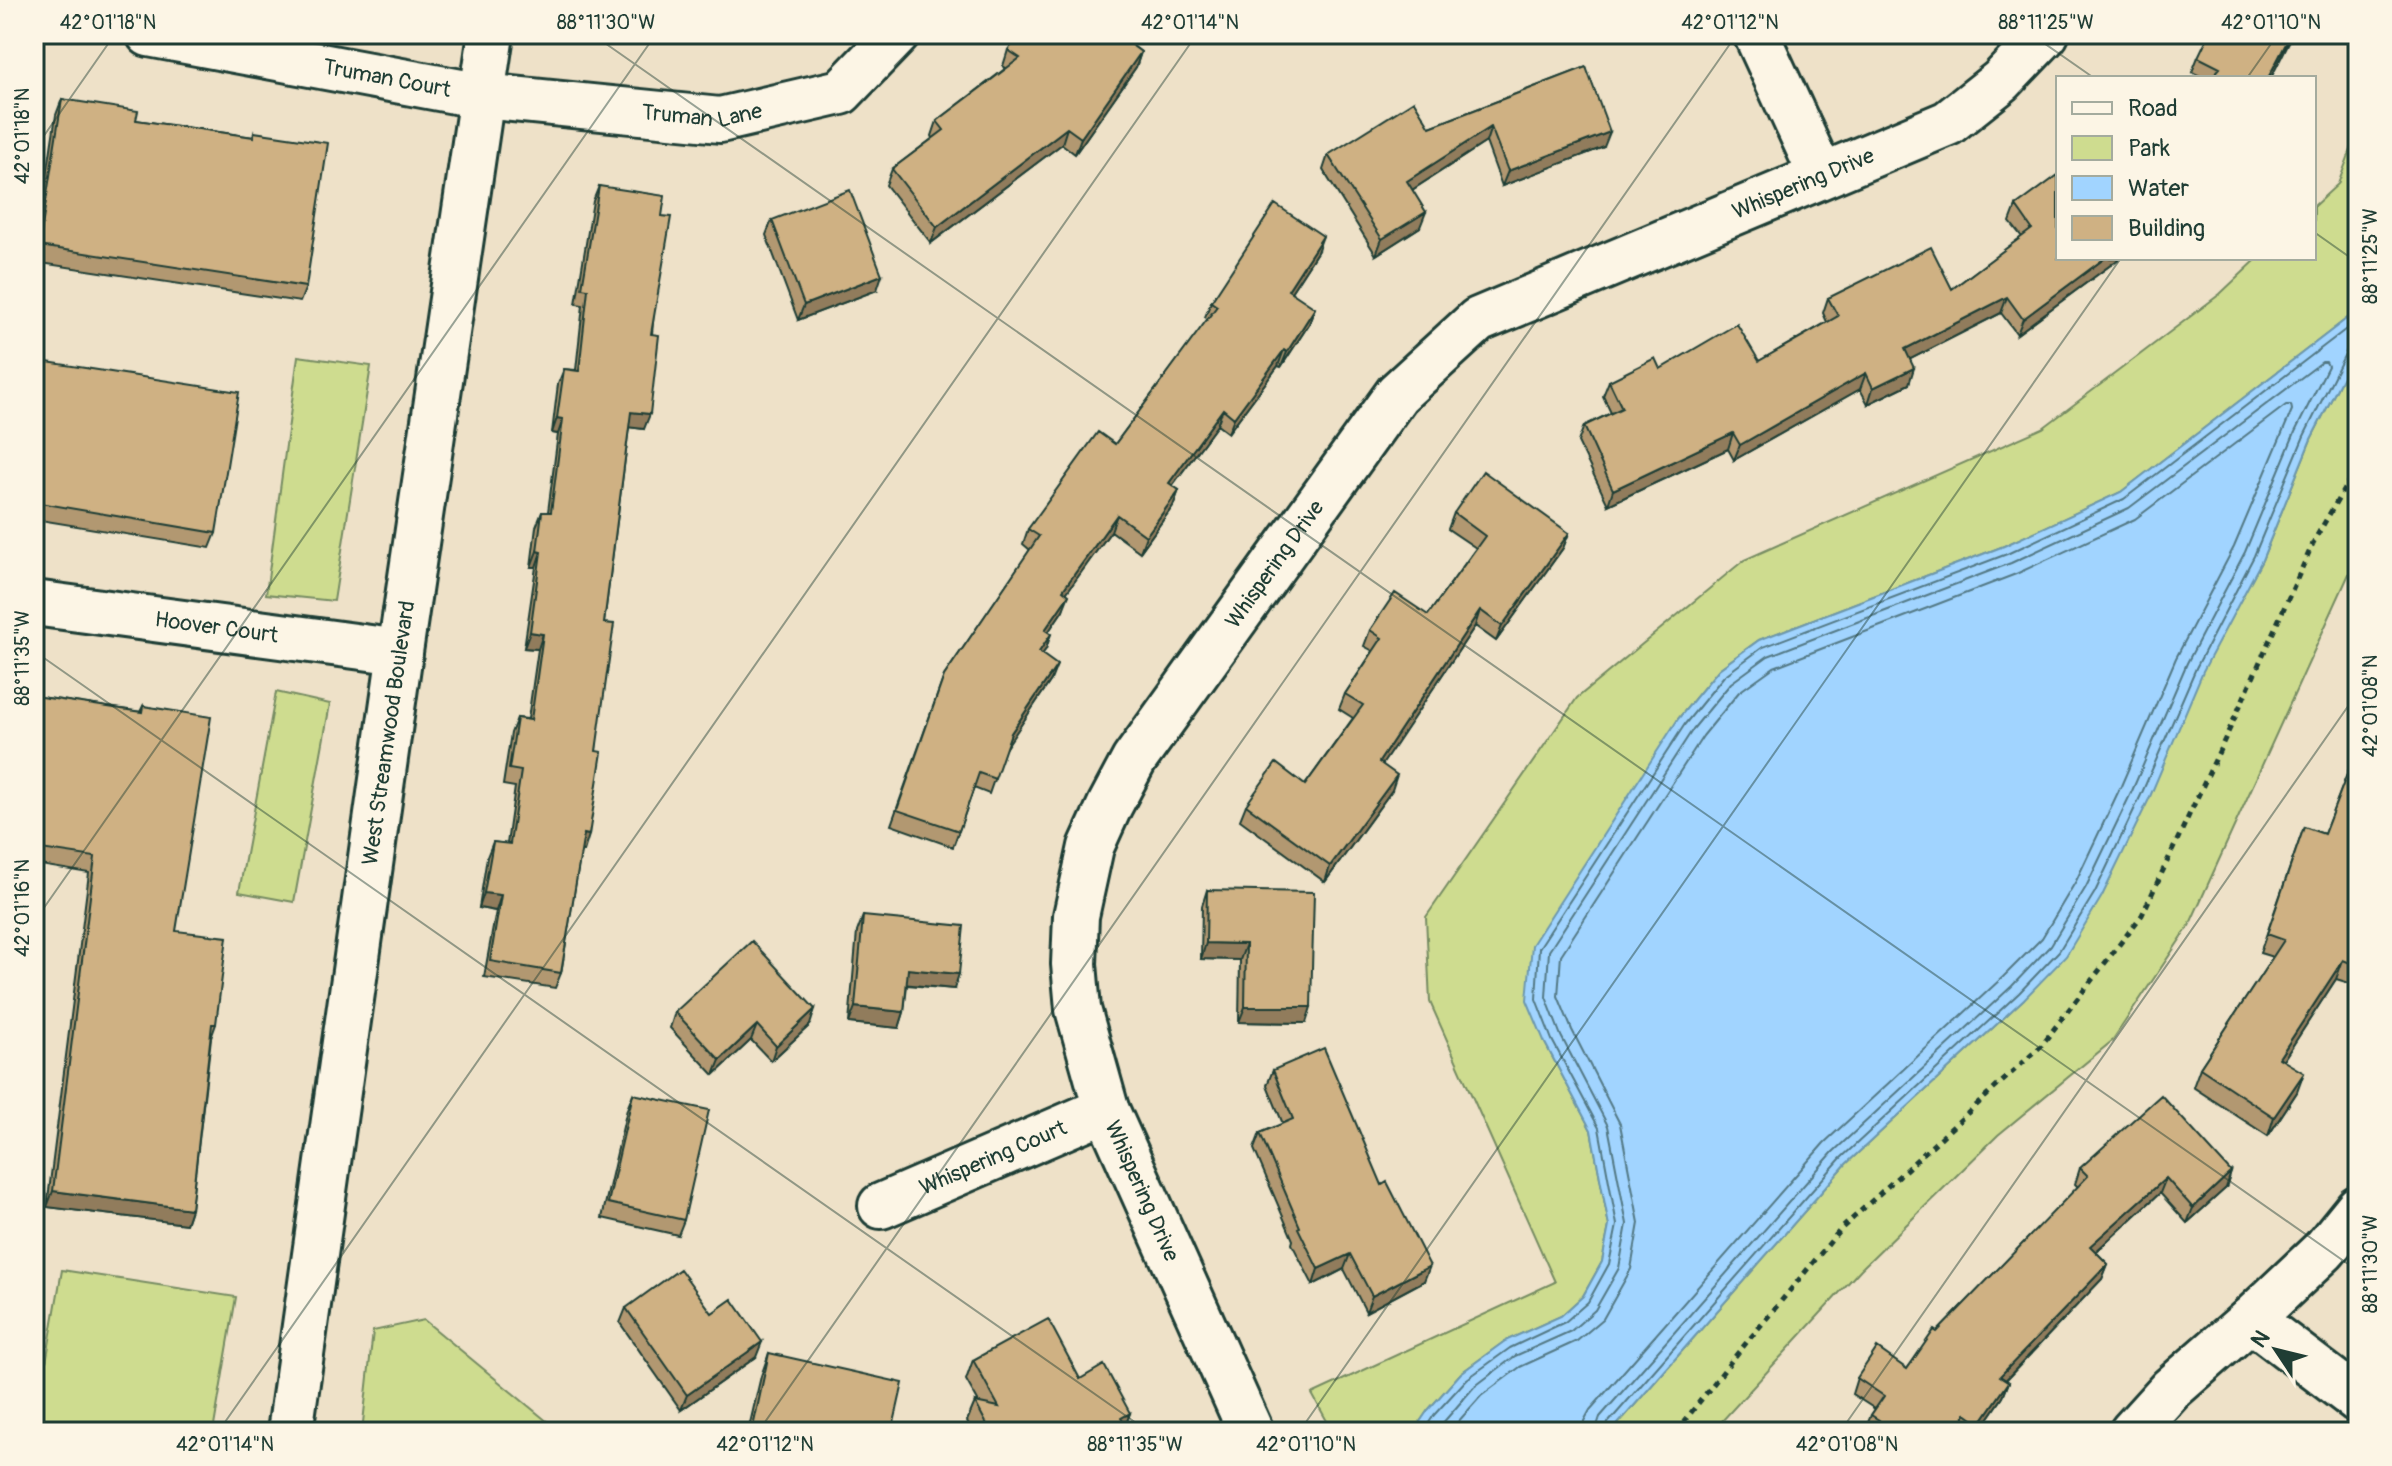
<svg xmlns="http://www.w3.org/2000/svg" width="2392" height="1466" font-family="Pangolin,sans-serif">
<rect width="100%" height="100%" fill="#eee1c8"/>
<filter id="ink" filterUnits="userSpaceOnUse"><feTurbulence type="fractalNoise" baseFrequency=".0125" numOctaves="2"/><feDisplacementMap in="SourceGraphic" scale="16" xChannelSelector="R" yChannelSelector="G"/><feConvolveMatrix kernelMatrix="1 2 1 2 8 2 1 2 1" color-interpolation-filters="sRGB"/></filter>
<g filter="url(#ink)">
<path fill="#cedc8f" stroke="#768c62" stroke-width="2" d="M 2358,131 L 2358,310 L 2121,492 L 2004,546 L 1759,640 L 1719,669 L 1678,719 L 1545,1043 L 1591,1130 L 1609,1226 L 1602,1262 L 1583,1296 L 1561,1316 L 1505,1341 L 1461,1373 L 1428,1410 L 1413,1432 L 1333,1432 L 1312,1394 L 1555,1282 L 1430,1002 L 1426,917 L 1577,698 L 1744,560 L 2043,428 L 2220,294 L 2258,258 L 2314,258 L 2314,206 L 2338,184 Z
M 2358,347 L 2358,554 L 2189,926 L 2112,1041 L 1998,1135 L 1861,1269 L 1712,1432 L 1611,1432 L 1846,1164 L 2024,999 L 2262,560 L 2311,439 Z
M 298,356 L 371,366 L 334,601 L 266,594 Z
M 276,692 L 330,704 L 294,902 L 239,892 Z
M 62,1270 L 236,1297 L 213,1432 L 34,1432 Z
M 424,1320 L 560,1432 L 362,1432 L 373,1331 Z"/>
<path fill="#a1d4ff" stroke="#6d98ae" stroke-width="2" d="M 2358,310 L 2358,347 L 2311,439 L 2262,560 L 2203,671 L 2149,799 L 2102,896 L 2066,956 L 2024,999 L 1846,1164 L 1611,1432 L 1413,1432 L 1428,1410 L 1461,1373 L 1505,1341 L 1561,1316 L 1583,1296 L 1602,1262 L 1609,1226 L 1591,1130 L 1545,1043 L 1527,1000 L 1532,945 L 1678,719 L 1719,669 L 1759,640 L 2004,546 L 2121,492 Z"/>
<g fill="none" stroke-linecap="round" stroke-linejoin="round">
<path stroke="#537985" stroke-width="2" d="M 1423,1432 L 1434,1415 L 1467,1379 L 1510,1348 L 1565,1322 L 1588,1302 L 1609,1264 L 1617,1225 L 1599,1128 L 1552,1040 L 1536,999 L 1539,948 L 1685,724 L 1724,676 L 1763,647 L 2007,554 L 2124,499 L 2358,320
M 1435,1432 L 1474,1387 L 1515,1356 L 1571,1331 L 1595,1310 L 1619,1268 L 1627,1224 L 1608,1126 L 1561,1036 L 1546,997 L 1549,951 L 1693,729 L 1731,683 L 1768,656 L 2011,563 L 2129,508 L 2322,362 L 2326,362 L 2328,366 L 2295,432 L 2245,552 L 2187,663 L 2132,791 L 2086,887 L 2051,945 L 2012,986 L 1833,1152 L 1600,1417 L 1595,1432
M 1449,1432 L 1481,1396 L 1520,1367 L 1577,1341 L 1603,1319 L 1631,1269 L 1639,1223 L 1620,1124 L 1572,1030 L 1558,996 L 1561,955 L 1703,736 L 1739,692 L 1774,667 L 2016,574 L 2135,519 L 2286,405 L 2291,405 L 2292,410 L 2234,547 L 2176,658 L 2121,786 L 2076,881 L 2042,938 L 2003,977 L 1824,1143 L 1590,1410 L 1584,1421 L 1583,1432
M 1605,1432 L 1608,1423 L 1840,1159 L 2019,993 L 2059,951 L 2095,892 L 2141,795 L 2196,668 L 2254,556 L 2304,436 L 2347,350 L 2358,346"/>
<defs>
<g id="minor">
<path id="s1" d="M 149,34 L 482,96 L 720,120 L 841,92 L 897,34"/>
<path d="M 1756,34 L 1821,175"/>
<path id="s2" d="M 34,603 L 400,652"/>
<path id="s3" d="M 881,1206 L 1106,1109"/>
<path d="M 2251,1319 L 2358,1400"/>
<path id="s4" d="M 290,1432 L 400,652 L 491,34"/>
<path id="s5" d="M 1251,1432 L 1106,1109 L 1078,1009 L 1074,964 L 1076,916 L 1091,847 L 1110,805 L 1134,760 L 1397,394 L 1478,320 L 1948,123 L 2001,81 L 2046,34"/>
<path d="M 2132,1432 L 2171,1389 L 2251,1319 L 2324,1250 L 2358,1208"/>
</g>
</defs>
<use href="#minor" stroke="#1f3d34" stroke-width="50"/>
<path stroke="#1f3d34" stroke-width="5" stroke-dasharray="6 6" stroke-linecap="butt" d="M 1676,1432 L 1732,1360 L 1841,1229 L 2040,1047 L 2142,915 L 2231,726 L 2315,539 L 2358,465"/>
<use href="#minor" stroke="#fcf5e5" stroke-width="44"/>
</g>
<path fill="#b29871" stroke="#1f3d34" stroke-width="2" d="M 1018,34 L 1118,34 L 1141,52 L 1136,67 L 1075,154 L 1062,144 L 931,243 L 886,185 L 892,169 L 933,138 L 932,136 L 937,121 L 1006,68 L 1003,66 L 1008,50 L 1019,35 Z
M 2198,57 L 2271,78 L 2204,78 L 2192,72 Z
M 1586,67 L 1604,147 L 1502,186 L 1486,142 L 1412,190 L 1420,227 L 1376,255 L 1323,170 L 1328,155 L 1430,127 Z
M 62,99 L 136,120 L 253,137 L 254,132 L 306,287 L 300,302 L 34,262 L 56,115 Z
M 599,186 L 662,216 L 644,429 L 629,427 L 604,623 L 596,751 L 584,851 L 581,850 L 561,973 L 555,988 L 484,977 L 496,911 L 479,908 L 487,857 L 493,842 L 507,844 L 515,787 L 503,785 L 511,733 L 517,718 L 528,719 L 538,649 L 524,648 L 536,567 L 531,567 L 536,527 L 542,512 L 548,512 L 558,434 L 552,433 L 558,384 L 564,369 L 576,370 L 583,305 L 576,304 L 593,201 Z
M 2016,206 L 2058,258 L 2120,258 L 2017,334 L 2001,313 L 1910,359 L 1909,384 L 1868,404 L 1860,389 L 1734,460 L 1728,449 L 1608,505 L 1578,442 L 1584,426 L 1611,413 L 1603,396 L 1609,381 L 1660,369 L 1759,361 L 1827,322 L 1823,313 L 1828,298 L 1952,289 L 2022,237 L 2010,222 Z
M 772,220 L 877,290 L 798,320 L 766,235 Z
M 1317,252 L 1291,292 L 1309,324 L 1281,367 L 1278,366 L 1228,433 L 1217,425 L 1172,486 L 1179,490 L 1173,506 L 1140,552 L 1111,531 L 1066,593 L 1063,610 L 1048,632 L 1046,649 L 1042,654 L 1051,680 L 1005,748 L 989,794 L 974,788 L 953,847 L 891,825 L 944,676 L 1030,550 L 1023,544 L 1028,529 L 1115,444 L 1208,319 L 1205,317 L 1211,302 Z
M 34,360 L 216,533 L 210,548 L 34,519 Z
M 1454,513 L 1569,533 L 1563,548 L 1496,641 L 1475,626 L 1382,764 L 1392,790 L 1325,882 L 1240,820 L 1246,805 L 1305,785 L 1353,718 L 1339,709 L 1345,694 L 1373,651 L 1364,646 L 1370,630 L 1428,615 L 1476,548 L 1448,529 Z
M 34,696 L 140,712 L 143,706 L 176,931 L 216,1024 L 211,1038 L 191,1209 L 186,1224 L 47,1207 L 89,873 L 34,864 Z
M 2358,746 L 2358,979 L 2356,985 L 2336,979 L 2283,1060 L 2297,1092 L 2268,1136 L 2193,1087 L 2200,1068 L 2273,957 L 2260,953 L 2304,827 L 2324,834 Z
M 1207,890 L 1306,1023 L 1239,1022 L 1240,960 L 1201,959 L 1202,906 Z
M 863,916 L 954,989 L 907,985 L 904,1012 L 899,1028 L 849,1023 L 857,932 Z
M 675,1012 L 810,1025 L 771,1061 L 751,1040 L 714,1075 L 670,1028 Z
M 1273,1070 L 1382,1185 L 1424,1281 L 1366,1312 L 1344,1269 L 1313,1285 L 1292,1244 L 1293,1240 L 1254,1149 L 1260,1133 L 1283,1124 L 1267,1085 Z
M 633,1094 L 684,1220 L 678,1235 L 602,1218 L 627,1109 Z
M 2080,1168 L 2231,1172 L 2226,1188 L 2187,1223 L 2160,1193 L 2096,1252 L 2108,1264 L 2102,1279 L 2006,1380 L 2009,1382 L 2003,1397 L 1979,1432 L 1963,1432 L 1960,1430 L 1959,1432 L 1868,1432 L 1865,1430 L 1871,1415 L 1875,1409 L 1852,1394 L 1857,1378 L 1907,1369 L 1937,1332 L 2078,1187 L 2075,1184 Z
M 626,1308 L 712,1313 L 756,1357 L 681,1410 L 620,1323 Z
M 769,1353 L 892,1432 L 748,1432 L 761,1376 Z
M 973,1360 L 1080,1379 L 1130,1413 L 1126,1425 L 1130,1432 L 973,1432 L 967,1421 L 975,1402 L 979,1403 L 966,1380 Z"/>
<path fill="#917c5c" stroke="#1f3d34" stroke-width="2" d="M 2291,34 L 2293,34 L 2271,78 L 2268,78 Z
M 1141,52 L 1136,67 L 1075,154 L 1081,138 Z
M 1491,127 L 1486,142 L 1401,197 L 1407,181 Z
M 1067,128 L 1062,144 L 931,243 L 937,227 Z
M 1610,132 L 1604,147 L 1502,186 L 1508,171 Z
M 1426,212 L 1420,227 L 1376,255 L 1382,239 Z
M 1323,236 L 1317,252 L 1282,306 L 1288,290 Z
M 2105,258 L 2120,258 L 2017,334 L 2023,319 Z
M 882,275 L 877,290 L 798,320 L 804,305 Z
M 2007,297 L 2001,313 L 1899,365 L 1905,349 Z
M 1315,308 L 1309,324 L 1281,367 L 1287,352 Z
M 1284,350 L 1278,366 L 1228,433 L 1234,418 Z
M 1914,368 L 1909,384 L 1868,404 L 1873,388 Z
M 1866,373 L 1860,389 L 1734,460 L 1740,445 Z
M 1223,409 L 1217,425 L 1163,498 L 1169,483 Z
M 631,412 L 650,414 L 644,429 L 626,427 Z
M 557,418 L 563,419 L 558,434 L 552,433 Z
M 1733,433 L 1728,449 L 1608,505 L 1613,490 Z
M 1179,490 L 1173,506 L 1140,552 L 1146,536 Z
M 1117,515 L 1111,531 L 1057,606 L 1063,590 Z
M 1569,533 L 1563,548 L 1496,641 L 1502,626 Z
M 537,551 L 541,552 L 536,567 L 531,567 Z
M 1069,595 L 1063,610 L 1039,646 L 1045,630 Z
M 1480,610 L 1475,626 L 1374,777 L 1379,762 Z
M 530,632 L 543,634 L 538,649 L 524,648 Z
M 1051,634 L 1046,649 L 1033,667 L 1039,652 Z
M 1057,665 L 1051,680 L 1005,749 L 1011,733 Z
M 1397,775 L 1392,790 L 1325,882 L 1330,866 Z
M 584,834 L 589,835 L 584,851 L 578,850 Z
M 484,893 L 501,895 L 496,911 L 479,908 Z
M 1206,943 L 1246,944 L 1240,960 L 1201,959 Z
M 2343,960 L 2336,979 L 2273,1076 L 2279,1058 Z
M 908,969 L 959,974 L 954,989 L 902,984 Z
M 855,1007 L 904,1012 L 899,1028 L 849,1023 Z
M 1245,1007 L 1311,1007 L 1306,1023 L 1239,1022 Z
M 815,1009 L 810,1025 L 771,1061 L 776,1046 Z
M 757,1025 L 751,1040 L 714,1075 L 720,1060 Z
M 2304,1073 L 2297,1092 L 2268,1136 L 2274,1117 Z
M 2231,1172 L 2226,1188 L 2187,1223 L 2193,1208 Z
M 2166,1178 L 2160,1193 L 2084,1262 L 2090,1246 Z
M 53,1191 L 191,1209 L 186,1224 L 47,1207 Z
M 1350,1254 L 1344,1269 L 1313,1285 L 1318,1269 Z
M 2108,1264 L 2102,1279 L 1994,1392 L 2000,1376 Z
M 1430,1266 L 1424,1281 L 1366,1312 L 1372,1296 Z
M 762,1342 L 756,1357 L 681,1410 L 687,1395 Z
M 2009,1382 L 2003,1397 L 1979,1432 L 1977,1432 L 1980,1424 Z
M 1130,1413 L 1123,1432 L 1121,1418 Z
M 1966,1414 L 1960,1430 L 1959,1432 L 1954,1432 Z"/>
<path fill="#cfb183" stroke="#1f3d34" stroke-width="2" d="M 1020,34 L 1116,34 L 1141,52 L 1081,138 L 1067,128 L 937,227 L 892,169 L 944,130 L 937,121 L 1020,58 L 1008,50 Z
M 2209,34 L 2291,34 L 2268,78 L 2211,78 L 2220,68 L 2198,57 Z
M 1586,67 L 1610,132 L 1508,171 L 1491,127 L 1407,181 L 1426,212 L 1382,239 L 1328,155 L 1414,101 L 1430,127 Z
M 62,99 L 138,111 L 136,120 L 254,137 L 254,132 L 328,143 L 306,287 L 39,246 Z
M 2058,175 L 2058,258 L 2105,258 L 2023,319 L 2007,297 L 1905,349 L 1914,368 L 1873,388 L 1866,373 L 1740,445 L 1733,433 L 1613,490 L 1584,426 L 1622,408 L 1609,381 L 1655,358 L 1660,369 L 1737,324 L 1759,361 L 1838,316 L 1828,298 L 1931,247 L 1952,289 L 2032,229 L 2016,206 Z
M 599,186 L 665,196 L 662,216 L 671,217 L 651,334 L 659,335 L 650,414 L 631,412 L 604,623 L 614,624 L 596,751 L 602,752 L 589,835 L 584,834 L 561,973 L 490,961 L 501,895 L 484,893 L 493,842 L 510,844 L 521,771 L 509,769 L 517,718 L 531,720 L 543,634 L 530,632 L 541,552 L 537,551 L 542,512 L 551,512 L 563,419 L 557,418 L 564,369 L 579,371 L 588,289 L 582,288 Z
M 850,190 L 882,275 L 804,305 L 772,220 Z
M 1275,204 L 1323,236 L 1288,290 L 1315,308 L 1287,352 L 1284,350 L 1234,418 L 1223,409 L 1169,483 L 1179,490 L 1146,536 L 1117,515 L 1063,590 L 1069,595 L 1045,630 L 1051,634 L 1039,652 L 1057,665 L 1011,733 L 995,779 L 979,773 L 959,831 L 897,810 L 944,676 L 1039,536 L 1028,529 L 1098,432 L 1115,444 L 1217,306 L 1211,302 Z
M 34,360 L 239,392 L 216,533 L 34,502 Z
M 1483,471 L 1569,533 L 1502,626 L 1480,610 L 1379,762 L 1397,775 L 1330,866 L 1246,805 L 1276,763 L 1305,785 L 1363,705 L 1345,694 L 1382,638 L 1370,630 L 1395,593 L 1428,615 L 1485,536 L 1454,513 Z
M 34,696 L 142,712 L 143,706 L 211,717 L 176,931 L 227,937 L 216,1024 L 212,1024 L 191,1209 L 53,1191 L 95,857 L 34,848 Z
M 2358,746 L 2358,966 L 2343,960 L 2279,1058 L 2304,1073 L 2274,1117 L 2200,1068 L 2284,940 L 2267,934 L 2304,827 L 2324,834 Z
M 1207,890 L 1314,892 L 1311,1007 L 1245,1007 L 1246,944 L 1206,943 Z
M 863,916 L 964,926 L 959,974 L 908,969 L 904,1012 L 855,1007 Z
M 752,941 L 815,1009 L 776,1046 L 757,1025 L 720,1060 L 675,1012 Z
M 1324,1048 L 1382,1185 L 1387,1182 L 1430,1266 L 1372,1296 L 1350,1254 L 1318,1269 L 1298,1228 L 1300,1227 L 1260,1133 L 1293,1119 L 1273,1070 Z
M 633,1094 L 709,1110 L 684,1220 L 608,1203 Z
M 2161,1095 L 2231,1172 L 2193,1208 L 2166,1178 L 2090,1246 L 2108,1264 L 2000,1376 L 2009,1382 L 1980,1424 L 1966,1414 L 1954,1432 L 1871,1432 L 1879,1420 L 1871,1415 L 1884,1396 L 1857,1378 L 1877,1348 L 1907,1369 L 1934,1330 L 1937,1332 L 2088,1176 L 2080,1168 Z
M 680,1269 L 712,1313 L 732,1299 L 762,1342 L 687,1395 L 626,1308 Z
M 1048,1319 L 1080,1379 L 1104,1365 L 1130,1413 L 1121,1418 L 1130,1432 L 991,1432 L 975,1402 L 999,1407 L 973,1360 Z
M 769,1353 L 903,1383 L 892,1432 L 752,1432 Z"/>
</g>
<path fill="none" stroke="#1f3d34" stroke-width="2" stroke-opacity="0.45" d="M 592,34 L 2358,1271M 2031,34 L 2094,78M 2247,78 L 2278,34M 34,150 L 115,34M 2314,232 L 2358,263M 34,651 L 1149,1432M 34,922 L 656,34M 218,1432 L 1197,34M 758,1432 L 1737,34M 1299,1432 L 2121,258M 1840,1432 L 2358,692"/>
<g text-anchor="middle" dominant-baseline="central" stroke-width="6" stroke-linejoin="round" paint-order="stroke">
<g font-size="22" fill="#1f3d34" stroke="#fcf5e5">
<text stroke="none"><textPath href="#s1" startOffset="242">Truman Court</textPath></text>
<text stroke="none"><textPath href="#s1" startOffset="560">Truman Lane</textPath></text>
<text stroke="none"><textPath href="#s5" startOffset="1632">Whispering Drive</textPath></text>
<text stroke="none"><textPath href="#s5" startOffset="960">Whispering Drive</textPath></text>
<text stroke="none"><textPath href="#s2" startOffset="184">Hoover Court</textPath></text>
<text stroke="none"><textPath href="#s4" startOffset="706">West Streamwood Boulevard</textPath></text>
<text stroke="none"><textPath href="#s3" startOffset="122">Whispering Court</textPath></text>
<text transform="translate(1142 1191) rotate(66)">Whispering Drive</text>
</g>
</g>
<rect width="2392" height="1466" fill="none" stroke="#fcf5e5" stroke-width="88"/>
<rect x="2056" y="76" width="260" height="184" fill="#fcf5e5" stroke="#a4ab9e" stroke-width="2"/>
<rect x="2072" y="102" width="40" height="12" fill="#fcf5e5" stroke="#a4ab9e" stroke-width="2"/>
<text x="2128" y="116" font-size="24" fill="#1f3d34">Road</text>
<rect x="2072" y="136" width="40" height="24" fill="#cedc8f" stroke="#a4ab9e" stroke-width="2"/>
<text x="2128" y="156" font-size="24" fill="#1f3d34">Park</text>
<rect x="2072" y="176" width="40" height="24" fill="#a1d4ff" stroke="#a4ab9e" stroke-width="2"/>
<text x="2128" y="196" font-size="24" fill="#1f3d34">Water</text>
<rect x="2072" y="216" width="40" height="24" fill="#cfb183" stroke="#a4ab9e" stroke-width="2"/>
<text x="2128" y="236" font-size="24" fill="#1f3d34">Building</text>
<g transform="translate(2276 1350) rotate(305)" stroke="#fcf5e5" stroke-width="6" paint-order="stroke">
<path d="M0-6L14 30L0 20L-14 30Z" fill="#1f3d34"/>
<text y="-12" font-size="22" font-weight="bold" text-anchor="middle" fill="#1f3d34">N</text>
</g>
<rect x="44" y="44" width="2304" height="1378" fill="none" stroke="#1f3d34" stroke-width="3"/>
<g font-size="20" text-anchor="middle" fill="#1f3d34">
<text x="108" y="29">42°01'18"N</text>
<text x="606" y="29">88°11'30"W</text>
<text x="1190" y="29">42°01'14"N</text>
<text x="1730" y="29">42°01'12"N</text>
<text x="2046" y="29">88°11'25"W</text>
<text x="2271" y="29">42°01'10"N</text>
<text transform="translate(22 136) rotate(-90)" y="7">42°01'18"N</text>
<text transform="translate(2370 256) rotate(-90)" y="7">88°11'25"W</text>
<text transform="translate(22 658) rotate(-90)" y="7">88°11'35"W</text>
<text transform="translate(2370 706) rotate(-90)" y="7">42°01'08"N</text>
<text transform="translate(22 908) rotate(-90)" y="7">42°01'16"N</text>
<text transform="translate(2370 1264) rotate(-90)" y="7">88°11'30"W</text>
<text x="225" y="1451">42°01'14"N</text>
<text x="765" y="1451">42°01'12"N</text>
<text x="1135" y="1451">88°11'35"W</text>
<text x="1306" y="1451">42°01'10"N</text>
<text x="1847" y="1451">42°01'08"N</text>
</g>
</svg>
